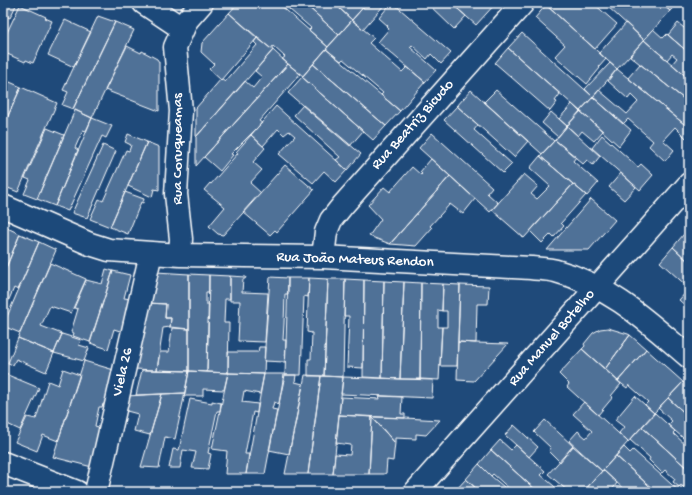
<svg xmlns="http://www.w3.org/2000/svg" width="692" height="495" font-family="'Gochi Hand',sans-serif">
<rect width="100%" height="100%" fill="#1f4a7a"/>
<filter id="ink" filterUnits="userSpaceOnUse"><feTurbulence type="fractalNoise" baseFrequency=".025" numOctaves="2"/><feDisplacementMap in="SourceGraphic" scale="8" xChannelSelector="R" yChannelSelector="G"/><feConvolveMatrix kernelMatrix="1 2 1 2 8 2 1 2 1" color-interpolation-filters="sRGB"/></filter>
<g filter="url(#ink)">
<path fill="#507197" stroke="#fff" d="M 3,3 L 17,3 L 10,18 L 6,16 L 3,23 Z
M 238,3 L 278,3 L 328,47 L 303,76 L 282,59 L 285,57 L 273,46 L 271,49 L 229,13 Z
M 282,3 L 304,3 L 339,35 L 328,47 L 309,30 L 311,28 Z
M 304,3 L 334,3 L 352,20 L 339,35 Z
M 346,3 L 367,3 L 352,20 L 340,9 Z
M 367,3 L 386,3 L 363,29 L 352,20 Z
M 391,3 L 393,3 L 451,53 L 441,64 L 431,54 L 427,59 L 412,45 L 410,47 L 436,70 L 425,82 L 378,42 L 389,29 L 387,27 L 388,26 L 379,18 Z
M 427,3 L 451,3 L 466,16 L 454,29 Z
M 451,3 L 496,3 L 476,25 Z
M 548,3 L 593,3 L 617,24 L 595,49 L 546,5 Z
M 610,3 L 661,3 L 670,11 L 644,40 L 607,6 Z
M 661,3 L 677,3 L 670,11 Z
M 20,5 L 46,17 L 45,18 L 52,21 L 33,63 L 26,60 L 25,62 L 3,52 L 3,41 Z
M 546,5 L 606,59 L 599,67 L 600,68 L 587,84 L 555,56 L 565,45 L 535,18 Z
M 229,13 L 257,38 L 221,80 L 209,69 L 214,64 L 201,52 L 202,43 Z
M 98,16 L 115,22 L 73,109 L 62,105 L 68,92 L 63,90 Z
M 65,20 L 91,32 L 74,67 L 48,55 Z
M 352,20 L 374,38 L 369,43 L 402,72 L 407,67 L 425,82 L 400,111 L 381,95 L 383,93 L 343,59 L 341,61 L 326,49 Z
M 115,22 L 134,30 L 92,118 L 73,109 Z
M 626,23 L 644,40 L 617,69 L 599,53 Z
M 678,23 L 689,32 L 689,53 L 668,35 Z
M 653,29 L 663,38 L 667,34 L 689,53 L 689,79 L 672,64 L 677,58 L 672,54 L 667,60 L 644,40 Z
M 522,33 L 593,97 L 580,111 L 508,48 Z
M 257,38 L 273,50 L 196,137 L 196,108 L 221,79 L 225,82 L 257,45 L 254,42 Z
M 644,40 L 689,79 L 689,103 L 630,56 Z
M 127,46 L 141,53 L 142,51 L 157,59 L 159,62 L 159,111 L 105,90 Z
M 508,48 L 560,94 L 555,101 L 557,102 L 550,111 L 495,63 Z
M 326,49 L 400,111 L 386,126 L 313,64 Z
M 273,50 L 288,64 L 196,166 L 196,137 L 245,81 L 253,88 L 262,77 L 255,71 Z
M 610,63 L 617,69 L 593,97 L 585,89 Z
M 288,64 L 300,74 L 259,121 L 262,123 L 231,154 L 233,155 L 220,171 L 204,157 Z
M 313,64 L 386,126 L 373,140 L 302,77 Z
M 640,64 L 689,103 L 689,128 L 628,78 Z
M 617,69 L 689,128 L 689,134 L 686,138 L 675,127 L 663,140 L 674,150 L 665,161 L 649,146 L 653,141 L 628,119 L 623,124 L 593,97 L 599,90 L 627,114 L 638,102 L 631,95 L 628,99 L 608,81 Z
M 302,77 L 363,131 L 350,146 L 288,93 Z
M 3,79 L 21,87 L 3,127 Z
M 21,87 L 57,103 L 18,192 L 3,186 L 3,140 L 8,130 L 3,127 Z
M 471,90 L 528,141 L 514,157 L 457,106 Z
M 496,90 L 554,141 L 542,154 L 484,102 Z
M 593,97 L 631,130 L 619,146 L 580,111 Z
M 572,104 L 580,112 L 567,126 L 559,119 Z
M 303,105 L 361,154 L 347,170 L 336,160 L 340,157 L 294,115 Z
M 276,106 L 347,170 L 336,182 L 324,171 L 313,183 L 279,154 L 295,136 L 289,131 L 284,135 L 278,129 L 263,146 L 251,135 Z
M 457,106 L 478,125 L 474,130 L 512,164 L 503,173 L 444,120 Z
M 75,110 L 92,118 L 86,131 L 83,130 L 75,148 L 78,150 L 55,206 L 37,199 Z
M 580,111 L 603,131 L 594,141 L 582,131 L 578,136 L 567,126 Z
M 551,112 L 567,126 L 558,137 L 542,123 Z
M 92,118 L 112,126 L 106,138 L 102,136 L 68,211 L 55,206 Z
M 567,126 L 600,156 L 593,165 L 587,160 L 583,164 L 555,140 Z
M 47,128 L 64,135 L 37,199 L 24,194 L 30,180 L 25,178 Z
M 432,133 L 492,187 L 487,193 L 498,203 L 490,212 L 419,148 Z
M 128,134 L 147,142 L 110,227 L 90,219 L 99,199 L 103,201 L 126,150 L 129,151 L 131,145 L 125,142 Z
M 251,135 L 265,148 L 253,162 L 262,170 L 250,183 L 261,193 L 223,235 L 218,234 L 209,226 L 225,207 L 204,190 L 210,183 L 211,184 L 238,153 L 236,152 Z
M 602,135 L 638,167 L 641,164 L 653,175 L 640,190 L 592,148 Z
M 555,140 L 576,157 L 573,161 L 598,183 L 587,196 L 540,156 Z
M 147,142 L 159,147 L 159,190 L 154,189 L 152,197 L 128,186 Z
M 103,145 L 116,151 L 87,218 L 72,213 Z
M 540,156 L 573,184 L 524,238 L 492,210 L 524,174 L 538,186 L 531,194 L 537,199 L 550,186 L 530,168 Z
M 431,159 L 450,176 L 390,244 L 369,236 L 381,219 L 368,205 L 384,187 L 390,192 L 412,167 L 421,175 L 422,174 L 420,172 Z
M 285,165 L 314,190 L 277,232 L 275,230 L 270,235 L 243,212 Z
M 621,173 L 636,187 L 624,200 L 609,187 Z
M 450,176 L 475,199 L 463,214 L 450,204 L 430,226 L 432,228 L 416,246 L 390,244 Z
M 573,184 L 586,195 L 561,223 L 564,226 L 554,237 L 551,234 L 542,243 L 530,231 Z
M 125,192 L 144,199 L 143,203 L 141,202 L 128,234 L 110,227 Z
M 591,199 L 615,220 L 589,250 L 547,250 Z
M 3,226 L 20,234 L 3,275 Z
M 20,234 L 39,242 L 18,290 L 14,288 L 3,313 L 3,275 Z
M 684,234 L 689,239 L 689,262 L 673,247 Z
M 39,242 L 56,250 L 20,333 L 3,326 Z
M 673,247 L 689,262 L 689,288 L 660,262 Z
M 50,263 L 86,279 L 71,313 L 50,306 L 41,326 L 62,334 L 54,353 L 18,338 Z
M 106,269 L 113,271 L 90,342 L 73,336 L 74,333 L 71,332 L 78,309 L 74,308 L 86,280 L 102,284 Z
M 113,271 L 130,275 L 124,298 L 131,299 L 123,332 L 114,329 L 108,349 L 90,343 Z
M 156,272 L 189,274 L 189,329 L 170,327 L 171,318 L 165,318 L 166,304 L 148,303 Z
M 189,274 L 209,275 L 209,292 L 206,292 L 206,304 L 209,304 L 207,372 L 189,371 Z
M 209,275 L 230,276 L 230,299 L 225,299 L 224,323 L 229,323 L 228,373 L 207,372 Z
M 230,276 L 246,277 L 245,279 L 243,279 L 242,292 L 268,293 L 265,342 L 238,341 L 240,301 L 230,301 Z
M 270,277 L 288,278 L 288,294 L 285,294 L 284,324 L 283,340 L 286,340 L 285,362 L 264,361 Z
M 288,278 L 309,278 L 308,297 L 304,296 L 301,375 L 285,375 Z
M 309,278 L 328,279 L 324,376 L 308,376 L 308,359 L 311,359 L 312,333 L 307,332 Z
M 328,279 L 345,279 L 343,377 L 324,376 Z
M 345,279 L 364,280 L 363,368 L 347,367 L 349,316 L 344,316 Z
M 364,280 L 384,281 L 382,378 L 363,377 Z
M 384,281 L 404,282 L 400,379 L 382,378 Z
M 404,282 L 421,283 L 420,379 L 400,379 Z
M 421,283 L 443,284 L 442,311 L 438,310 L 438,327 L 442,327 L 439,380 L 420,379 Z
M 443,284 L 460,285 L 457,366 L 440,366 L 442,327 L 447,327 L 447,311 L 442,311 Z
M 460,285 L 489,286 L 488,304 L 477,304 L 476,343 L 458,342 Z
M 689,289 L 689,309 L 679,300 Z
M 148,303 L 166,304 L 165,318 L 171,318 L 170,327 L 163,328 L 157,370 L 133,369 Z
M 172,328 L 189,329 L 189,371 L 157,370 L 160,352 L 169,352 Z
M 608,328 L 628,334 L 630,335 L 605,369 L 582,349 L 585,346 L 584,344 L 593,333 L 600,329 Z
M 62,334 L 81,340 L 79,345 L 89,348 L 84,361 L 54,353 Z
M 630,335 L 646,349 L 618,381 L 605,369 Z
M 18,338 L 54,353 L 46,372 L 16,359 L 13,365 L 8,363 Z
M 458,342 L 476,343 L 508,344 L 474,381 L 457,380 Z
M 259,347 L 265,347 L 264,374 L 228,373 L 228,352 L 258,352 Z
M 582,349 L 621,384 L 611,396 L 613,397 L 598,415 L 567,387 L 569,384 L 559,374 Z
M 646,349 L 683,382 L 654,413 L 645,405 L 648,402 L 629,385 L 627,388 L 618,381 Z
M 84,361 L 114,370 L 107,405 L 103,404 L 102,407 L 99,407 L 95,426 L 102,428 L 92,467 L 53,457 Z
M 63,369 L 80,375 L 58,441 L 43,435 L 37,451 L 15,442 L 27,417 L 36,419 L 48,381 L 58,385 Z
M 142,370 L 189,371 L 185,393 L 136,395 Z
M 189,371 L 228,373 L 224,390 L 203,389 L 203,396 L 184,396 Z
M 3,373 L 39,388 L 20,430 L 3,422 Z
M 228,373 L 264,374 L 260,394 L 244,391 L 242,402 L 258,404 L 257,413 L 253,412 L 245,454 L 249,454 L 246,474 L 225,474 L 227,451 L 212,449 Z
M 264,374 L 284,374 L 279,404 L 274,402 L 272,409 L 277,410 L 265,474 L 246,474 Z
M 285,375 L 296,375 L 295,382 L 303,384 L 289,454 L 269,450 Z
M 305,375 L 321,376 L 308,474 L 285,474 Z
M 321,376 L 343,377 L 333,474 L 308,474 Z
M 343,377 L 433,380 L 432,398 L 341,394 Z
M 683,382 L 689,388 L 689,417 L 668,398 Z
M 185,393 L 175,439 L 165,437 L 159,468 L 141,467 L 162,394 Z
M 162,394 L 150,435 L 134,431 L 138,414 L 123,410 L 126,396 Z
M 379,396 L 402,397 L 401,414 L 405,414 L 405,418 L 339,415 L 341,397 L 380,399 Z
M 635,396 L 654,413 L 628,442 L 619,433 L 624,427 L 615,420 Z
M 668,398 L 689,417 L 689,443 L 668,425 L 672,421 L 658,408 Z
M 190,399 L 212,403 L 212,401 L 221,403 L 220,411 L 217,411 L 208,453 L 211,454 L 208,469 L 192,468 L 196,452 L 183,450 L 180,468 L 169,468 L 173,449 L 179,450 Z
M 584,402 L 628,442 L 602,471 L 569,441 L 578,431 L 586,438 L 592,431 L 573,414 Z
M 655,413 L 675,431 L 673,433 L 689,448 L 689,470 L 642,427 Z
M 339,415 L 372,417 L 369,474 L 333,474 L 335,454 L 350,455 L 351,445 L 336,443 Z
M 372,417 L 395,443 L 393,461 L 387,460 L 386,473 L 384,474 L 369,474 Z
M 372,417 L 405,418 L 440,420 L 426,435 L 416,434 L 416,439 L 395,438 L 395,443 Z
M 545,420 L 573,446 L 560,462 L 549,451 L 551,448 L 534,432 Z
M 514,425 L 538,447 L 529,457 L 505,435 Z
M 642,427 L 689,470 L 689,492 L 681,485 L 679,487 L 673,482 L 675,479 L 665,470 L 662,473 L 649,460 L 650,458 L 630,440 Z
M 500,440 L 511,450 L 516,445 L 545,471 L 541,475 L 561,492 L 538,492 L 491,450 Z
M 573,446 L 602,471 L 583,492 L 569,492 L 548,474 Z
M 624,447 L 630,453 L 633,450 L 680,492 L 656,492 L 616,456 Z
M 491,450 L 538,492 L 513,492 L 493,474 L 491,476 L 479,464 Z
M 616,456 L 656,492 L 627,492 L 603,470 Z
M 479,464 L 491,476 L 510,492 L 480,492 L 466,479 Z
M 603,470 L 617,483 L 612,490 L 614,492 L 583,492 Z
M 466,479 L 480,492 L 454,492 Z"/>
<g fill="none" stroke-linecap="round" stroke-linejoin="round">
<defs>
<path id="minor" d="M 144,3 L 183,29
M 3,206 L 90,244 L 109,250 L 180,255 L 323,257 L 531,268 C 539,269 548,269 556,271 C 609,285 648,322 689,357
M 180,255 L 181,239 L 176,194 L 181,111 L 175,47 L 187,20 L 202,3
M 323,257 L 326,232 L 331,220 L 343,205 L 523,3
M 3,463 L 77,492
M 96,492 L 151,253
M 415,492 L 689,184"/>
</defs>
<use href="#minor" stroke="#fff" stroke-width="25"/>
<use href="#minor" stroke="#1f4a7a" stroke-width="22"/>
</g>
</g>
<g text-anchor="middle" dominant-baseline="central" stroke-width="3.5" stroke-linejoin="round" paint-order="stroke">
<g font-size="15" fill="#fff" stroke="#1f4a7a">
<text transform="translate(413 125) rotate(-48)">Rua Beatriz Bicudo</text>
<text transform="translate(178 149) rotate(-90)">Rua Coruqueamas</text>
<text transform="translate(355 260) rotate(2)">Rua João Mateus Rendon</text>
<text transform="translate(552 338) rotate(-49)">Rua Manuel Botelho</text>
<text transform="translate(123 372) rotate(-77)">Viela 26</text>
</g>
</g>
<rect width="692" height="495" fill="none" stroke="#1f4a7a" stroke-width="16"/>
<rect x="8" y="8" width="676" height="479" fill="none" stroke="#fff" stroke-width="1.5" filter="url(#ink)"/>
</svg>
